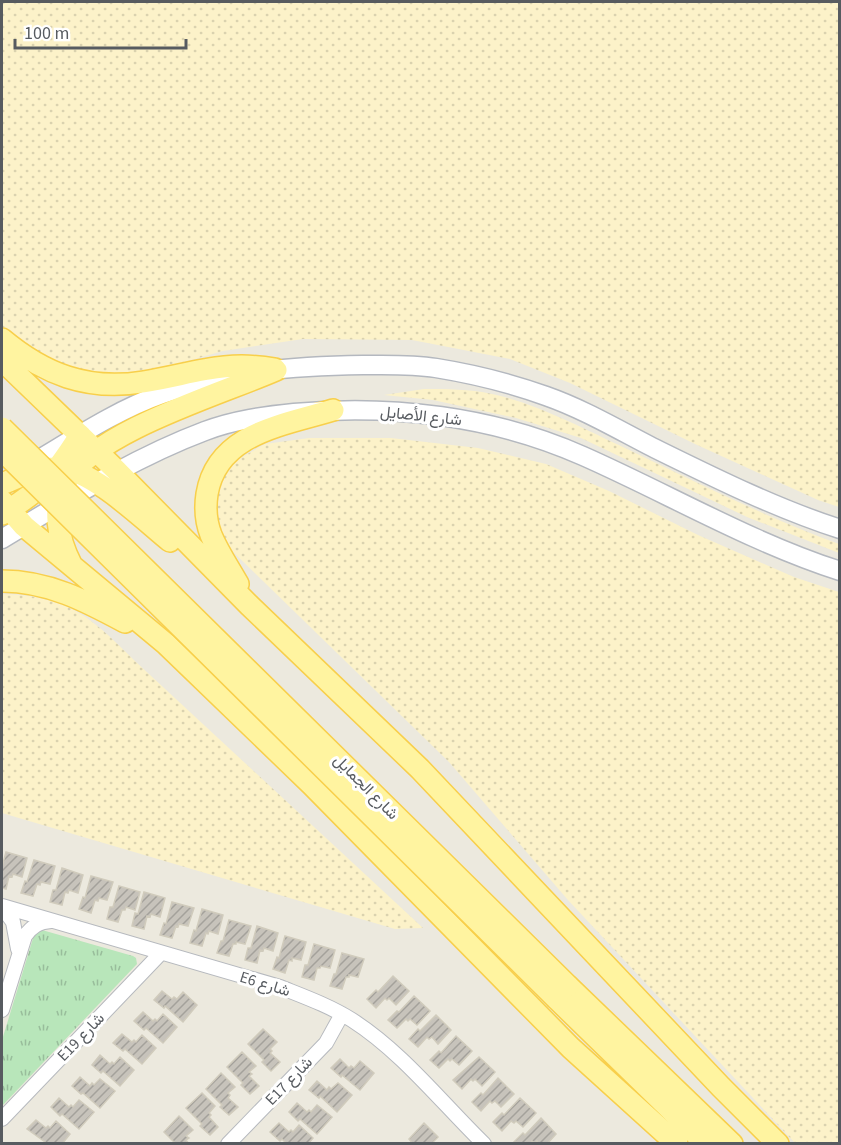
<svg xmlns="http://www.w3.org/2000/svg" width="841" height="1145" font-family="'Source Sans 3',Vazirmatn,sans-serif">
<defs>
<pattern id="sand-dots" width="8" height="8" patternUnits="userSpaceOnUse" patternTransform="scale(1.5)"><rect width="8" height="8" fill="#fcf2c9"/><path d="M2 2h.1M6 6h.1" fill="none" stroke="#dad2af" stroke-width="1.8" stroke-linecap="round"/></pattern>
<pattern id="park-tufts" width="24" height="20" patternUnits="userSpaceOnUse" patternTransform="scale(1.5)"><rect width="24" height="20" fill="#b8e6ba"/><path d="M3 7l-1-3M5 7V3M7 7l1-3M15 17l-1-3M17 17v-4M19 17l1-3" fill="none" stroke="#98bd9b"/></pattern>
<pattern id="building-hatch" width="6" height="6" patternUnits="userSpaceOnUse" patternTransform="scale(1.5)"><rect width="6" height="6" fill="#c7c3bb"/><path d="M-1 1l2-2M0 6l6-6M5 7l2-2" fill="none" stroke="#a4a19b"/></pattern>
</defs>
<rect width="100%" height="100%" fill="#ece9de"/>
<path fill="url(#sand-dots)" d="M 2,2 L 839,2 L 839,507 L 818,500 L 695,444 L 570,383 L 510,359 L 412,340 L 303,339 L 223,351 L 145,373 L 92,377 L 44,363 L 2,328 Z
M 424,389 C 447,389 469,389 492,394 C 533,402 585,429 623,447 C 694,481 765,517 839,544 L 839,553 L 747,517 L 581,438 L 516,418 L 433,400 L 384,395 Z
M 309,438 L 391,438 L 478,448 L 546,464 L 609,491 L 698,535 L 794,577 L 839,592 L 839,1143 L 795,1143 L 568,900 L 449,762 L 225,544 L 215,521 L 219,477 L 237,460 L 265,444 Z
M 2,594 C 69,596 91,617 136,662 L 423,928 L 395,929 L 2,813 Z"/>
<path fill="url(#park-tufts)" d="M 42,930 L 133,956 L 136,958 L 137,964 L 2,1106 L 2,1040 L 34,935 Z"/>
<path fill="url(#building-hatch)" stroke="#d0cbbc" stroke-width="1.5" d="M 6,852 L 27,858 L 22,877 L 13,874 L 12,877 L 9,876 L 6,889 L 2,888 L 2,867 Z
M 34,860 L 55,866 L 50,884 L 41,882 L 40,885 L 37,884 L 33,896 L 21,893 L 25,881 L 27,882 Z
M 62,868 L 83,875 L 78,893 L 69,890 L 68,893 L 65,892 L 62,905 L 50,902 L 53,890 L 56,890 Z
M 91,876 L 113,882 L 107,900 L 99,898 L 98,901 L 95,900 L 91,913 L 79,909 L 83,897 L 85,898 Z
M 119,886 L 140,892 L 135,910 L 126,907 L 125,910 L 122,910 L 118,922 L 107,919 L 110,907 L 113,907 Z
M 144,892 L 165,898 L 160,917 L 151,914 L 150,917 L 147,916 L 144,929 L 132,926 L 135,913 L 138,914 Z
M 172,902 L 194,908 L 188,926 L 179,924 L 178,927 L 176,926 L 172,938 L 160,935 L 164,923 L 166,924 Z
M 202,909 L 223,915 L 218,934 L 209,931 L 208,934 L 206,933 L 202,946 L 190,943 L 194,930 L 196,931 Z
M 229,920 L 251,926 L 245,944 L 236,942 L 236,944 L 233,944 L 229,956 L 217,953 L 221,941 L 223,941 Z
M 257,926 L 278,933 L 273,951 L 264,948 L 263,951 L 260,950 L 257,963 L 245,960 L 248,948 L 251,948 Z
M 285,936 L 306,942 L 301,960 L 292,958 L 292,961 L 289,960 L 285,973 L 273,969 L 277,957 L 279,958 Z
M 314,944 L 335,950 L 330,968 L 321,966 L 320,968 L 317,968 L 314,980 L 302,977 L 305,965 L 308,965 Z
M 342,953 L 364,959 L 358,977 L 349,975 L 349,977 L 346,977 L 342,989 L 330,986 L 334,974 L 336,974 Z
M 393,976 L 409,991 L 396,1005 L 389,998 L 387,1000 L 385,998 L 376,1008 L 367,999 L 376,990 L 378,992 Z
M 162,991 L 172,999 L 174,997 L 177,999 L 183,992 L 197,1005 L 183,1022 L 165,1006 L 164,1008 L 154,1000 Z
M 414,996 L 430,1011 L 417,1025 L 410,1019 L 408,1021 L 406,1019 L 397,1028 L 388,1020 L 397,1011 L 399,1012 Z
M 143,1012 L 153,1021 L 155,1019 L 157,1021 L 163,1014 L 177,1027 L 163,1043 L 146,1028 L 144,1030 L 134,1021 Z
M 436,1015 L 451,1030 L 438,1044 L 432,1037 L 429,1039 L 427,1037 L 418,1047 L 409,1039 L 418,1029 L 420,1031 Z
M 263,1029 L 277,1042 L 270,1049 L 272,1051 L 270,1053 L 280,1062 L 271,1071 L 262,1062 L 264,1060 L 248,1044 Z
M 122,1034 L 132,1042 L 134,1040 L 136,1042 L 142,1035 L 156,1048 L 142,1064 L 125,1049 L 123,1051 L 113,1043 Z
M 456,1036 L 472,1051 L 459,1065 L 452,1059 L 450,1061 L 448,1059 L 439,1068 L 430,1060 L 439,1051 L 441,1053 Z
M 242,1052 L 256,1066 L 249,1072 L 252,1074 L 249,1076 L 259,1086 L 250,1094 L 241,1085 L 243,1083 L 227,1067 Z
M 100,1055 L 110,1064 L 112,1062 L 114,1064 L 120,1057 L 134,1070 L 120,1086 L 103,1071 L 101,1073 L 92,1065 Z
M 479,1057 L 495,1072 L 482,1086 L 475,1079 L 473,1081 L 471,1079 L 462,1089 L 453,1080 Z
M 340,1059 L 349,1068 L 351,1066 L 354,1068 L 360,1061 L 374,1073 L 360,1090 L 342,1075 L 341,1077 L 331,1068 Z
M 221,1073 L 235,1087 L 228,1093 L 230,1095 L 228,1098 L 238,1107 L 229,1115 L 220,1107 L 222,1105 L 206,1089 Z
M 80,1077 L 90,1086 L 92,1083 L 94,1085 L 100,1079 L 115,1091 L 100,1108 L 83,1093 L 81,1094 L 72,1086 Z
M 498,1078 L 514,1094 L 501,1107 L 495,1101 L 492,1103 L 490,1101 L 481,1111 L 472,1102 L 481,1093 L 483,1095 Z
M 317,1081 L 327,1090 L 329,1087 L 331,1089 L 338,1083 L 352,1095 L 337,1112 L 320,1096 L 319,1098 L 309,1090 Z
M 202,1093 L 215,1106 L 209,1113 L 211,1115 L 209,1117 L 218,1127 L 210,1135 L 200,1126 L 202,1124 L 186,1108 Z
M 59,1098 L 69,1107 L 71,1105 L 73,1107 L 79,1100 L 94,1112 L 79,1129 L 62,1114 L 60,1116 L 51,1107 Z
M 520,1098 L 536,1113 L 523,1127 L 516,1121 L 514,1123 L 511,1121 L 502,1131 L 493,1122 L 502,1113 L 504,1115 Z
M 297,1103 L 307,1112 L 309,1110 L 311,1112 L 317,1105 L 332,1117 L 317,1134 L 300,1119 L 298,1121 L 289,1112 Z
M 179,1116 L 193,1130 L 186,1136 L 189,1138 L 186,1140 L 189,1144 L 176,1144 L 164,1132 Z
M 541,1118 L 556,1134 L 547,1144 L 539,1144 L 537,1141 L 535,1143 L 532,1141 L 530,1144 L 514,1142 L 523,1133 L 525,1135 Z
M 36,1120 L 46,1128 L 48,1126 L 50,1128 L 56,1121 L 70,1134 L 62,1144 L 48,1144 L 27,1129 Z
M 279,1123 L 289,1132 L 291,1130 L 293,1132 L 299,1125 L 313,1138 L 308,1144 L 287,1144 L 282,1139 L 280,1141 L 270,1132 Z
M 424,1123 L 438,1137 L 431,1144 L 413,1144 L 409,1139 Z"/>
<g fill="none" stroke-linecap="round" stroke-linejoin="round">
<defs>
<path id="street" d="M 2,906 L 280,987 C 305,997 330,1006 352,1020 C 402,1052 441,1102 484,1144
M 2,907 L 13,922 L 18,949
M 2,1010 L 25,936 C 32,926 39,922 51,921
M 2,1119 L 160,954
M 228,1144 L 326,1043 L 342,1014"/>
<path id="secondary" d="M 26,467 C 69,442 114,411 162,394 C 226,371 295,366 363,365 C 387,365 412,364 436,368 C 473,374 510,383 546,396 C 583,409 617,429 652,447 C 713,477 775,508 840,529
M 2,539 C 67,500 133,458 205,431 C 234,420 264,416 294,413 C 391,404 493,416 583,456 C 669,494 750,542 840,571"/>
<path id="primary" d="M 2,339 C 44,374 87,391 143,382 C 193,374 222,360 275,369
M 2,360 L 117,471 L 249,605 L 420,769 L 721,1087 L 778,1144
M 2,484 C 19,477 39,467 59,468 C 92,469 144,520 170,541
M 2,501 L 24,526 L 166,644 L 311,784 L 571,1048 L 677,1144
M 2,514 C 42,490 55,475 80,435
M 71,564 C 58,539 51,505 67,480 C 99,430 221,394 276,370
M 2,581 C 48,581 86,601 125,622
M 238,584 C 229,568 218,552 211,535 C 206,522 205,507 207,494 C 217,433 284,425 333,410
M 568,986 L 732,1144
M 557,999 L 706,1144"/>
</defs>
<use href="#street" stroke="#b6b9be" stroke-width="16"/>
<use href="#secondary" stroke="#b4b8bf" stroke-width="21"/>
<use href="#primary" stroke="#f8cf4b" stroke-width="24"/>
<use href="#street" stroke="#fff" stroke-width="14"/>
<use href="#secondary" stroke="#fff" stroke-width="18"/>
<use href="#primary" stroke="#fff4a0" stroke-width="21"/>
<defs>
<path id="primary-bridge" d="M 2,428 L 568,986
M 2,450 L 557,999"/>
</defs>
<use href="#primary-bridge" stroke="#f8cf4b" stroke-width="24" stroke-linecap="butt"/>
<use href="#primary-bridge" stroke="#fff4a0" stroke-width="21"/>
</g>
<g text-anchor="middle" dominant-baseline="central" stroke-width="6" stroke-linejoin="round" paint-order="stroke">
<g font-size="16" fill="#575b60" stroke="#fff">
<text transform="translate(421 416) rotate(6)">شارع الأصايل</text>
<text transform="translate(366 787) rotate(45)">شارع الجمايل</text>
<text transform="translate(265 984) rotate(17)">E6 شارع</text>
<text transform="translate(81 1037) rotate(-46)">E19 شارع</text>
<text transform="translate(289 1081) rotate(-46)">E17 شارع</text>
</g>
</g>
<rect width="841" height="1145" fill="none" stroke="#575b60" stroke-width="6"/>
<path d="M15 39v9h171v-9" fill="none" stroke="#575b60" stroke-width="3"/>
<text x="24" y="39" font-size="18" fill="#575b60" stroke="#ffffff" stroke-width="4.5" paint-order="stroke">100 m</text>
</svg>
